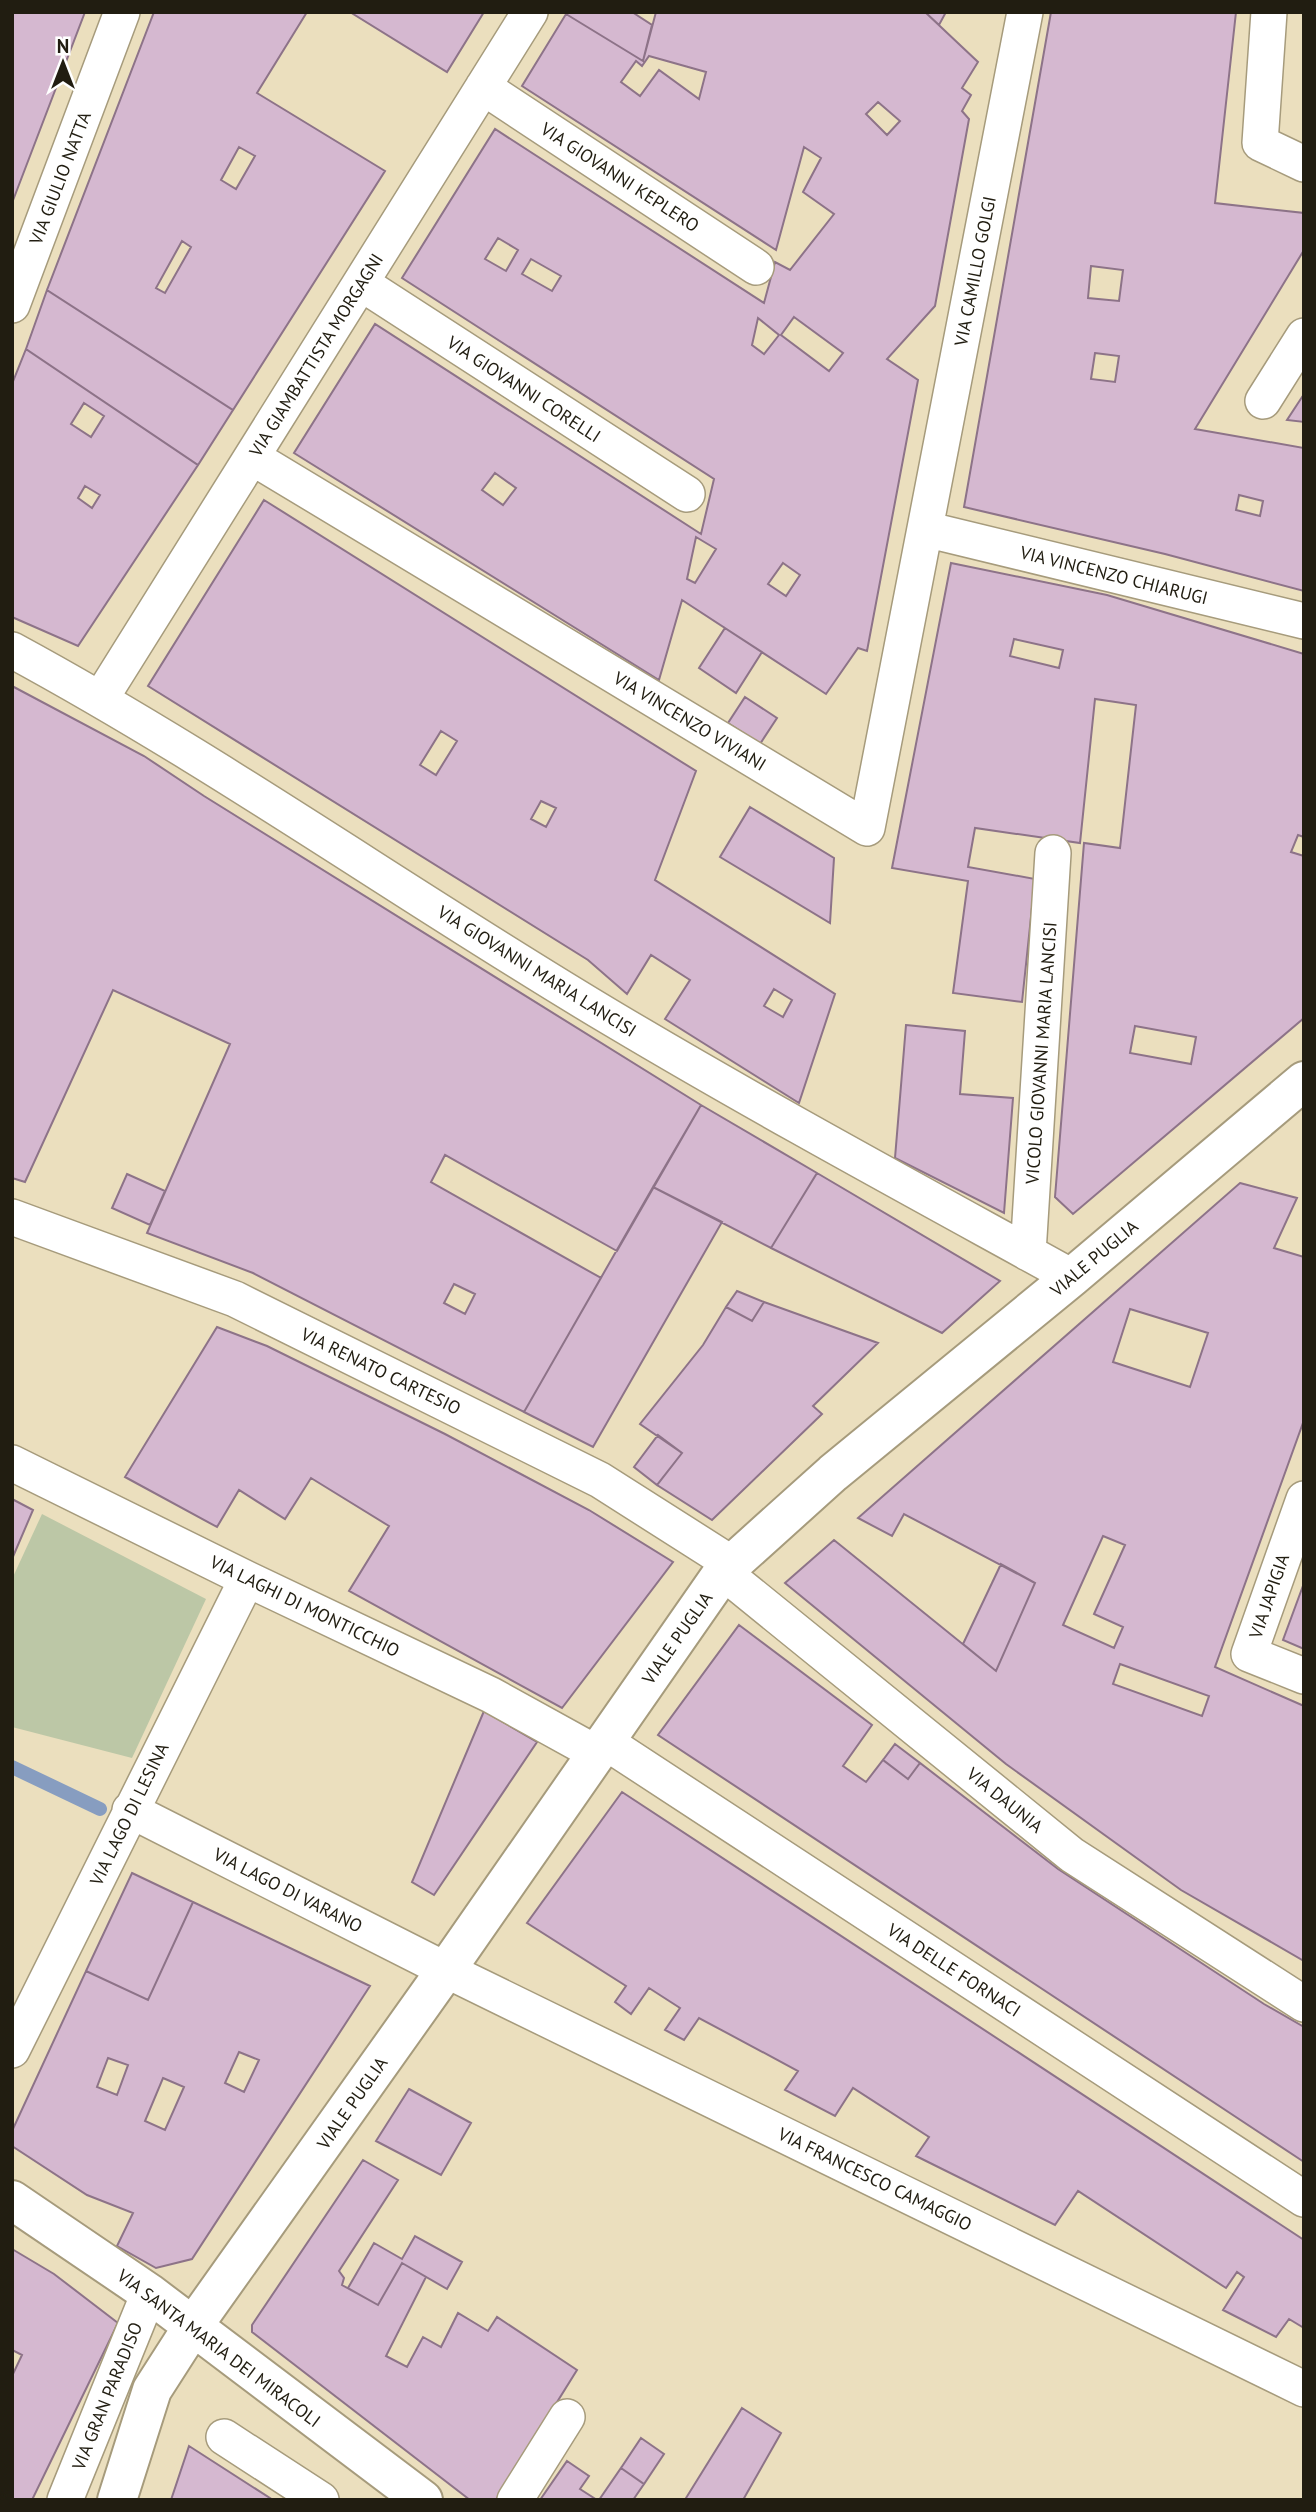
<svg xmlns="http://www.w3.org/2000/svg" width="1316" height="2512" font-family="'PT Sans',sans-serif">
<rect width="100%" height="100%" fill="#ebdfbe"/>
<path fill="#bcc7a6" d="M 42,1514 L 206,1599 L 132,1758 L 12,1727 L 12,1579 Z"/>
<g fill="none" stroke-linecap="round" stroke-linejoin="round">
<path stroke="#879dc0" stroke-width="14" d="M 12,1767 L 100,1809"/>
</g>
<path fill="#d5b8d0" stroke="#8d7388" stroke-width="2" fill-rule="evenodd" d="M 12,12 L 85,12 L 12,203 Z
M 154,12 L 307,12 L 257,93 L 385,171 L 233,410 L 47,290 ZM 239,147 L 255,156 L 236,189 L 221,180 ZM 182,241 L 191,247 L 165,293 L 156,288 Z
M 350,12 L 484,12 L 447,72 Z
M 567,12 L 632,12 L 652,25 L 643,61 L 566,14 Z
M 656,12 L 925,12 L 978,62 L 962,88 L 971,95 L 962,111 L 969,119 L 935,306 L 887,359 L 918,380 L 867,651 L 858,648 L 826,694 L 682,600 L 659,680 L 294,453 L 375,324 L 701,534 L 714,479 L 402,278 L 495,129 L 764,303 L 775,262 L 790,270 L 834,214 L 803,192 L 821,158 L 804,147 L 776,250 L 522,86 L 566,14 L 643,61 ZM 649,56 L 706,72 L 699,99 L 659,70 L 640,96 L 621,82 L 636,61 L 642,66 ZM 878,102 L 900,121 L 887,135 L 866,114 ZM 498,238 L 518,250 L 506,271 L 485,259 ZM 531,259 L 561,276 L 552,291 L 522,274 ZM 794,317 L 843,353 L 829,371 L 781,335 ZM 758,318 L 779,335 L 764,354 L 752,345 ZM 495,473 L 516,488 L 503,505 L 482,490 ZM 696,537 L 716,549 L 695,583 L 687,579 ZM 783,563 L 800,575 L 786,596 L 768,584 Z
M 925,12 L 946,12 L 939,25 Z
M 1051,12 L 1236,12 L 1215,203 L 1304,213 L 1304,250 L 1195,429 L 1304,448 L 1304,591 L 1165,554 L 964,507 ZM 1091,266 L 1123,270 L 1119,301 L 1088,298 ZM 1095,353 L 1119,356 L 1115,382 L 1091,379 ZM 1239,495 L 1263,501 L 1260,516 L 1236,510 Z
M 47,290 L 233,410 L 198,465 L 26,349 Z
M 26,349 L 198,465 L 78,646 L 12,617 L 12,384 ZM 84,403 L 104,416 L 91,437 L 71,424 ZM 85,486 L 100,495 L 92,508 L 78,498 Z
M 1304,394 L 1304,422 L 1287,420 Z
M 264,500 L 696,771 L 655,880 L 835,994 L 799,1103 L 665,1019 L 690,980 L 651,955 L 627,994 L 588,960 L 148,686 ZM 441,731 L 457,741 L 436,775 L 420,765 ZM 541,801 L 556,808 L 546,827 L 531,819 ZM 774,989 L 792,1000 L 783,1017 L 764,1006 Z
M 951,563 L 1107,595 L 1304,654 L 1304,837 L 1298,835 L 1291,852 L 1304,856 L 1304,1018 L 1073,1214 L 1055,1197 L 1084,843 L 1120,848 L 1136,705 L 1095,699 L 1080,843 L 975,828 L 968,867 L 1035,879 L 1022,1002 L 953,993 L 968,881 L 892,868 ZM 1014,639 L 1063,650 L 1059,668 L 1010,656 ZM 1135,1026 L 1196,1037 L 1191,1064 L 1130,1053 Z
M 725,628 L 762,652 L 736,693 L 699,668 Z
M 12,686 L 144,756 L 204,796 L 701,1105 L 617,1251 L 445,1155 L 431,1182 L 601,1278 L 524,1412 L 253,1273 L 147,1233 L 230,1044 L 113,990 L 25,1182 L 12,1178 ZM 454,1284 L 475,1294 L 465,1314 L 444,1303 Z
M 745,697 L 777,718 L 760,744 L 728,723 Z
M 750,807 L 834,858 L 830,923 L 720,857 Z
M 906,1025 L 965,1031 L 960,1094 L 1013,1098 L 1004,1213 L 895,1158 Z
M 701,1105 L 817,1173 L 771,1248 L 653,1187 Z
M 817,1173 L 1000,1281 L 942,1333 L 771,1248 Z
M 127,1174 L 165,1191 L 150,1225 L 112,1208 Z
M 1240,1183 L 1297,1198 L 1274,1248 L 1304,1257 L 1304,1420 L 1215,1667 L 1304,1706 L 1304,1961 L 1181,1890 L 1006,1764 L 785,1583 L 834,1540 L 996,1671 L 1035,1583 L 904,1514 L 892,1536 L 858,1518 ZM 1130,1309 L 1208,1333 L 1190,1387 L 1113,1362 ZM 1103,1536 L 1125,1545 L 1094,1614 L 1123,1627 L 1114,1648 L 1063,1625 ZM 1120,1664 L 1209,1696 L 1202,1716 L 1113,1684 Z
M 653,1187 L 722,1222 L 593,1447 L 524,1412 Z
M 737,1291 L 764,1302 L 752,1321 L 726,1307 Z
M 764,1302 L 878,1343 L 813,1406 L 822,1414 L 712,1520 L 657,1485 L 682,1453 L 640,1424 L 703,1345 L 726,1307 L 752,1321 Z
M 217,1327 L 267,1346 L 445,1434 L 589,1510 L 673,1562 L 562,1708 L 349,1591 L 389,1526 L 311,1478 L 285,1519 L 239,1490 L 217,1527 L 125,1477 Z
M 658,1435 L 682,1453 L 657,1485 L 634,1467 Z
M 12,1499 L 33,1510 L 12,1559 Z
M 1001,1564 L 1035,1583 L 996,1671 L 963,1644 Z
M 1304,1583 L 1304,1649 L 1283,1640 Z
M 739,1625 L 872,1725 L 843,1766 L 866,1782 L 883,1760 L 908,1779 L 920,1763 L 1058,1869 L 1264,2004 L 1304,2027 L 1304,2162 L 658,1735 Z
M 484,1711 L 537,1742 L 434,1895 L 412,1882 Z
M 895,1744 L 920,1763 L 908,1779 L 883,1760 Z
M 622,1792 L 1304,2240 L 1304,2328 L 1289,2319 L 1276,2337 L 1223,2310 L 1244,2277 L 1237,2272 L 1226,2288 L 1078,2191 L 1055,2225 L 916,2156 L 929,2137 L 853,2088 L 835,2116 L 785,2090 L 798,2071 L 699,2018 L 684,2040 L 665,2030 L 680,2008 L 649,1988 L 631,2014 L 615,2002 L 626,1986 L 527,1923 Z
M 132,1873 L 193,1902 L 148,2000 L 86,1971 Z
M 193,1902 L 370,1986 L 192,2259 L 156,2268 L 117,2246 L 133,2213 L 87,2195 L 12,2146 L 12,2131 L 86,1971 L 148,2000 ZM 239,2052 L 259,2060 L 244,2092 L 225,2083 ZM 108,2058 L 128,2065 L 117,2095 L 97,2087 ZM 163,2078 L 184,2087 L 165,2130 L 145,2121 Z
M 409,2089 L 471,2123 L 441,2175 L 376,2141 Z
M 363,2160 L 398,2180 L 339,2271 L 344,2278 L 342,2285 L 378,2305 L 402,2263 L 426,2277 L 386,2356 L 407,2367 L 423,2337 L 441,2347 L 458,2313 L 488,2331 L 497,2317 L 577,2370 L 496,2500 L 470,2500 L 252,2332 L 252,2325 Z
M 415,2236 L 462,2262 L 447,2289 L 402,2263 L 378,2305 L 348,2288 L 374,2243 L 402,2259 Z
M 12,2249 L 54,2274 L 118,2323 L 32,2500 L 12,2500 L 12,2376 L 22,2355 L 12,2350 Z
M 742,2408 L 781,2433 L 743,2500 L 690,2500 L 686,2498 Z
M 641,2438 L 664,2454 L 644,2484 L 621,2468 Z
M 189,2446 L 273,2500 L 171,2500 Z
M 567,2461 L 589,2476 L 580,2489 L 597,2500 L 540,2500 Z
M 621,2468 L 644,2484 L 633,2500 L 599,2500 Z"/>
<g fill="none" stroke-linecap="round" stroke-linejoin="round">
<defs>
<path id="street" d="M 1269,12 L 1260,143 L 1304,164
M 483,87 L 756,267
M 361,283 L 687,494
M 12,305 L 122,12
M 1263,401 L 1304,336
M 252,457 L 867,828 L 1025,12
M 925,529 L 1304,621
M 12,650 C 219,762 411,899 613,1019 C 764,1109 918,1192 1072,1277
M 101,698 L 530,12
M 12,1217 L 235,1299 L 600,1480 L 732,1564
M 1028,1253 L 1053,853
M 12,1463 L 247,1579 L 491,1695 L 596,1753
M 1304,1499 L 1249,1654 L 1304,1676
M 723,1572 L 1072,1855 L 1304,2004
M 604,1741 L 1304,2199
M 130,1810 L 446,1970 L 1304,2389
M 12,2050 L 247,1579
M 224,2437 L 321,2500
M 65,2500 L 149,2293
M 515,2500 L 567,2417"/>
<path id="secondary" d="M 12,2200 L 149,2293 L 423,2500
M 117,2500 L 152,2390 L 193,2326 L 446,1970 L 723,1572 L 833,1473 L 1072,1277 L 1304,1081"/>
</defs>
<use href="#street" stroke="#a69b7c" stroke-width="38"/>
<use href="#secondary" stroke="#a69b7c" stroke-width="42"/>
<use href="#street" stroke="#fff" stroke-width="35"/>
<use href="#secondary" stroke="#fff" stroke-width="38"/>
</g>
<g text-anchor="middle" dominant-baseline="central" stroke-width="7" stroke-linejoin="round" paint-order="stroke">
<g font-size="18" fill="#211d11" stroke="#fff">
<text transform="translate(620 177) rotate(33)">VIA GIOVANNI KEPLERO</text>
<text transform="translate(60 178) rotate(-69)">VIA GIULIO NATTA</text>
<text transform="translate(975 271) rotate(-79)">VIA CAMILLO GOLGI</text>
<text transform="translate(316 355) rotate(-58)">VIA GIAMBATTISTA MORGAGNI</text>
<text transform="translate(524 389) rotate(33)">VIA GIOVANNI CORELLI</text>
<text transform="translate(1114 575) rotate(14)">VIA VINCENZO CHIARUGI</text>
<text transform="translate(690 721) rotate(31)">VIA VINCENZO VIVIANI</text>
<text transform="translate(537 971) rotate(32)">VIA GIOVANNI MARIA LANCISI</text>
<text transform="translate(1041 1053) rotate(-86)">VICOLO GIOVANNI MARIA LANCISI</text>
<text transform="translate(1094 1258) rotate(-40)">VIALE PUGLIA</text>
<text transform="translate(381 1371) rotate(26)">VIA RENATO CARTESIO</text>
<text transform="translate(1269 1596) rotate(-71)">VIA JAPIGIA</text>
<text transform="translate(305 1606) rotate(26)">VIA LAGHI DI MONTICCHIO</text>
<text transform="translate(677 1638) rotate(-55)">VIALE PUGLIA</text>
<text transform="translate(1005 1800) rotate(39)">VIA DAUNIA</text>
<text transform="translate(129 1814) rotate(-64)">VIA LAGO DI LESINA</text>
<text transform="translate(288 1890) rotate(27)">VIA LAGO DI VARANO</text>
<text transform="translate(954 1970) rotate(33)">VIA DELLE FORNACI</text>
<text transform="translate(352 2103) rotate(-55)">VIALE PUGLIA</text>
<text transform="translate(875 2179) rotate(26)">VIA FRANCESCO CAMAGGIO</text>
<text transform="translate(219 2348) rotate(37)">VIA SANTA MARIA DEI MIRACOLI</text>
<text transform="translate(107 2396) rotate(-68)">VIA GRAN PARADISO</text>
</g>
</g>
<rect width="1316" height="2512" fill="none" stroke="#211d11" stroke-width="28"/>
<g transform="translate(63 63)" stroke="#ffffff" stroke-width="5" paint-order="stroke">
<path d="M0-5L12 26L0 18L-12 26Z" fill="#211d11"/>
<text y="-10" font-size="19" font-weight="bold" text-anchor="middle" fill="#211d11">N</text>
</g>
</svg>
